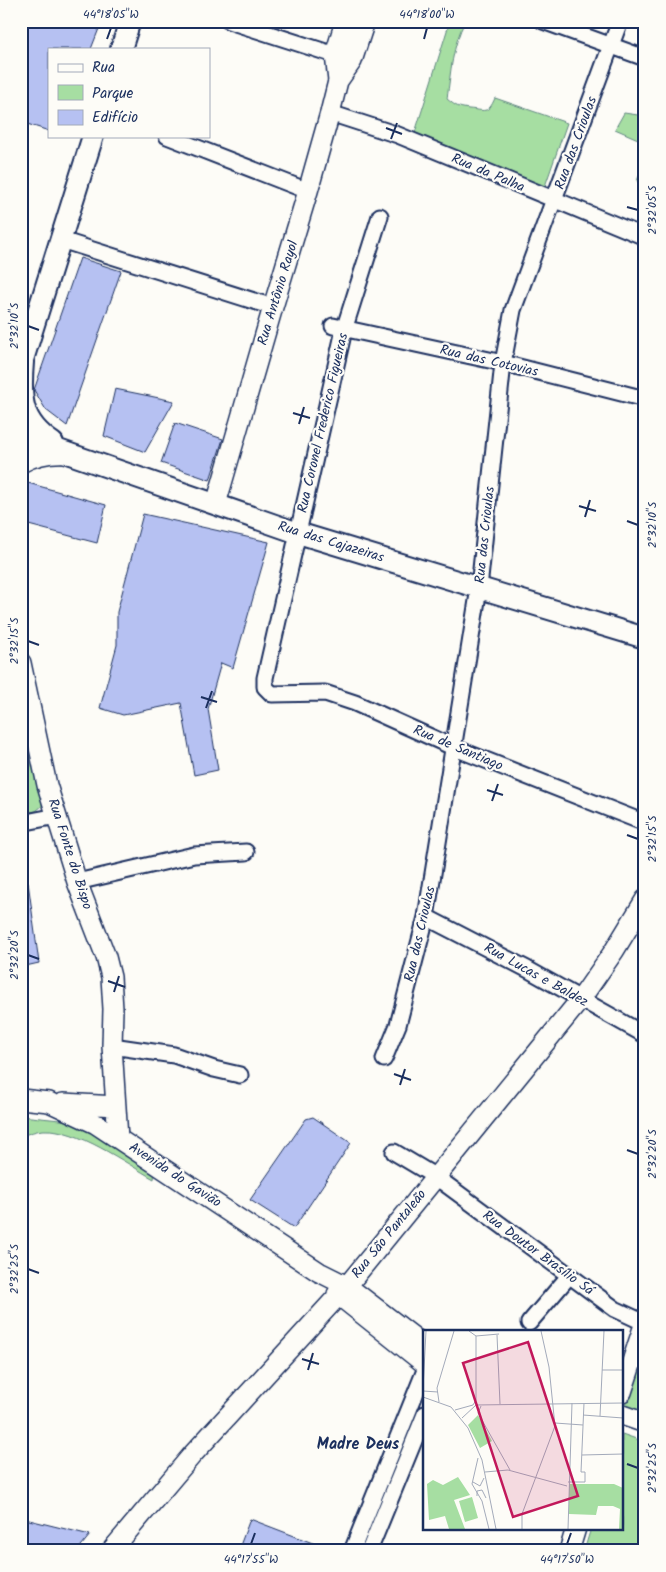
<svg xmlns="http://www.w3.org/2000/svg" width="666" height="1572" font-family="Kalam,sans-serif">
<rect width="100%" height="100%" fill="#fdfcf7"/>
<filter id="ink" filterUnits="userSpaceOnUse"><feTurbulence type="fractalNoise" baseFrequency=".02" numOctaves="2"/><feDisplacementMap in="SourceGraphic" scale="10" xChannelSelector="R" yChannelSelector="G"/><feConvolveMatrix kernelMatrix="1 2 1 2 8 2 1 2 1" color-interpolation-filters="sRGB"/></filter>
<g filter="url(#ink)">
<path fill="#a6dea2" stroke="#608680" d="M 450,21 L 465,21 C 452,47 451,71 447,99 C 457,107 457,107 469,109 C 484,110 488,115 495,98 L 567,123 L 544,189 L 414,136 Z
M 624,113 L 645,116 L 645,142 L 615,129 Z
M 645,160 L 645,190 L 637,181 Z
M 21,691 L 43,797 L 42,806 L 36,811 L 21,814 Z
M 21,1116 L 70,1121 L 86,1127 L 155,1170 L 154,1179 C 125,1163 77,1128 44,1130 C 37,1130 28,1134 21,1136 Z
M 645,1338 L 645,1416 L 624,1409 Z
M 622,1434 L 645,1442 L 645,1551 L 584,1551 L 591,1528 L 622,1528 Z"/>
<path fill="#b6c1f2" stroke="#1b2f5e" d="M 21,21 L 102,21 L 91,49 L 49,49 L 49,131 L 21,122 Z
M 80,258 L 121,271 L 67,426 L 46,410 L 34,390 Z
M 115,389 L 174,401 L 145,452 L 104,436 Z
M 175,423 L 223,439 L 210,480 L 161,463 Z
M 21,481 L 106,505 L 97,543 L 21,523 Z
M 143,514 L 269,542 L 233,668 L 221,663 L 208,709 L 218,770 L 194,775 L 181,703 L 123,715 L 100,708 L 117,645 L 117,612 Z
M 21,882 L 28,882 L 39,963 L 21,967 Z
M 313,1117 L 351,1143 L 294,1228 L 250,1200 L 306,1119 Z
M 21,1518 L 90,1535 L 77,1551 L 21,1551 Z
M 250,1519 L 331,1550 L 330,1551 L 238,1551 Z"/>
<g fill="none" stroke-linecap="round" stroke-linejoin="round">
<defs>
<path id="minor" d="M 229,21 L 335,55
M 543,21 L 645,58
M 330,113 L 398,135 L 645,237
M 167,136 L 308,191
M 380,216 L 344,330 L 265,678 L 265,687 L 272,694 L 325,693 L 355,703 L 455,748 L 645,823
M 61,240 L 273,307
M 333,326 L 503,363 L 645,399
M 21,823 L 57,816
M 77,882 L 194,855 L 246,852
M 426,917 L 527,969 L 645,1035
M 112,1046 L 174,1055 L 214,1069 L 240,1075
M 384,1059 L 398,1025 L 426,917 L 479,588 L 503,363 L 513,310 L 620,21
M 394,1152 L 436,1177 L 615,1309 L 645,1323
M 529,1323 L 569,1276
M 352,1551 L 425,1370
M 369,1551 L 425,1414"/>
<path id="tertiary" d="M 338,81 L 352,61 L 365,21
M 21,463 C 35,455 52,452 68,453
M 216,504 L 273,307 L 308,191 L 330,113 L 338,81 L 335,55 L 345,21
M 21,663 L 47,785 L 77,882 L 106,957 L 111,977 L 113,1009 L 112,1046 L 118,1138
M 21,1099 L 49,1102 L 96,1124 L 319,1272 L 347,1286 L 425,1346
M 63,1103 L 116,1106
M 337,1294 L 425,1364
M 622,1392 L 645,1322
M 622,1415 L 645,1423
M 111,1551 L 193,1454 L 347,1286 L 580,1000 L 614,951 L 645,900
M 569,1551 L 576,1528"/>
<path id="secondary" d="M 121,49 L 130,21
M 23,362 C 20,398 20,421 53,443
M 21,366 L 93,136
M 21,437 L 298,533 L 645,638"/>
</defs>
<use href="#minor" stroke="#1b2f5e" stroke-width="19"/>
<use href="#tertiary" stroke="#1b2f5e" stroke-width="22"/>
<use href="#secondary" stroke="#1b2f5e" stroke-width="24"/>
<use href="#minor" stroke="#fdfcf7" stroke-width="15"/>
<use href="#tertiary" stroke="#fdfcf7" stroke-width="19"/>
<use href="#secondary" stroke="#fdfcf7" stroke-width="20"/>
</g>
</g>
<path fill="none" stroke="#1b2f5e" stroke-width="2" d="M 107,39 L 111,28M 424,39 L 427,28M 386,128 L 402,134M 391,139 L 397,123M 627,207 L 638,210M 28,326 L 39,330M 293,413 L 310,418M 299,424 L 304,407M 579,506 L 596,511M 585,517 L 590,500M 627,521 L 638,525M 28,641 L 39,645M 201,697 L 217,702M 206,708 L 212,691M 487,790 L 503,795M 492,801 L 498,784M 627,835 L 638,839M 28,955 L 39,959M 108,981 L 125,987M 114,992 L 119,976M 394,1074 L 411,1080M 400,1085 L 405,1069M 627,1150 L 638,1154M 28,1269 L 39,1273M 302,1359 L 319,1364M 308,1370 L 313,1353M 627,1464 L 638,1468M 251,1544 L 255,1533M 567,1544 L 571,1533"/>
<g text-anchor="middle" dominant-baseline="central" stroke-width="4.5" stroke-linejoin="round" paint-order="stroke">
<g font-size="14" fill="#1b2f5e" stroke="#fdfcf7">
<text transform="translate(576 143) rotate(-70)">Rua das Crioulas</text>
<text transform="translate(488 173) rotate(23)">Rua da Palha</text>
<text transform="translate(278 293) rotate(-73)">Rua Antônio Rayol</text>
<text transform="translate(489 361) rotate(13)">Rua das Cotovias</text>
<text transform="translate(323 423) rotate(-77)">Rua Coronel Frederico Figueiras</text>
<text transform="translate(485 535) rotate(-84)">Rua das Crioulas</text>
<text transform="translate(331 542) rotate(17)">Rua das Cajazeiras</text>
<text transform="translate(458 748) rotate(23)">Rua de Santiago</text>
<text transform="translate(70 854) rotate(72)">Rua Fonte do Bispo</text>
<text transform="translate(420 934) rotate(-77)">Rua das Crioulas</text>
<text transform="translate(536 975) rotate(29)">Rua Lucas e Baldez</text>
<text transform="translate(175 1175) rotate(33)">Avenida do Gavião</text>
<text transform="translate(389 1234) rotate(-51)">Rua São Pantaleão</text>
<text transform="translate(538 1253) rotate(36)">Rua Doutor Brasílio Sá</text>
</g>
<g font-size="16" font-weight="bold" fill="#1b2f5e" stroke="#fdfcf7">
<text x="358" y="1444">Madre Deus</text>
</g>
</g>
<g transform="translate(423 1330)">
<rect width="200" height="200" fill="#fdfcf7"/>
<path d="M 55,85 L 69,111 L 57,118 L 45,95 ZM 35,147 L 47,165 L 31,170 L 42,199 L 26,199 L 22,186 L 6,190 L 4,154 L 10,150 L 20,155 ZM 146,154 L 191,154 L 200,158 L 200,199 L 196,199 L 197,179 L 190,176 L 175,176 L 173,185 L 146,184 ZM 49,167 L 55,188 L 42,192 L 36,171 Z" fill="#a6dea2"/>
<path fill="none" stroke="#a3aaba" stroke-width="1" d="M 74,5 L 77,74M 53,6 L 76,4M 179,40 L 200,40M 0,59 L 3,1M 0,61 L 15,62M 0,67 L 28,77 L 45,98 L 59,130 L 73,199M 16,72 L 14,58 L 31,1M 58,76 L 55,83 L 87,140M 32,80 L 50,75 L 53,70 L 53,6 L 46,1M 160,85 L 200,88M 177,86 L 181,1M 39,88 L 53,75 L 200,73M 132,93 L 160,95M 159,125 L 200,124M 55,128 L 49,154 L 59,171 L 66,199M 62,142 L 85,140 L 144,156M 50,152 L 57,156 L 61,148M 145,152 L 162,152 L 162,142 L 158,142 L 161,73M 54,166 L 54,161 L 59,160 L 63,168M 99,199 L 99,184 L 132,96 L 126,37 L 118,1M 145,199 L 149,73"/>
<path fill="#c2185b" fill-opacity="0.15" stroke="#c2185b" stroke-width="2.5" d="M 105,12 L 155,166 L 90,187 L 40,33 Z"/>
<rect width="200" height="200" fill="none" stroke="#1b2f5e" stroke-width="2.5"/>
</g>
<rect width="666" height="1572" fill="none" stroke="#fdfcf7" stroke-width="55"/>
<rect x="48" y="48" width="162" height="90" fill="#fdfcf7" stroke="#a3aaba"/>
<rect x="58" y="64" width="25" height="8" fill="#fdfcf7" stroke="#a3aaba"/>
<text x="92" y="72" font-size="15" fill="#1b2f5e">Rua</text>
<rect x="58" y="85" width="25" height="15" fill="#a6dea2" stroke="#a3aaba"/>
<text x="92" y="98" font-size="15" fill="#1b2f5e">Parque</text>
<rect x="58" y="110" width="25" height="15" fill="#b6c1f2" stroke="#a3aaba"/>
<text x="92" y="122" font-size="15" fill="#1b2f5e">Edifício</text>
<rect x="28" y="28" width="610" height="1516" fill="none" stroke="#1b2f5e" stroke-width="2"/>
<g font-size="12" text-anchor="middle" fill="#1b2f5e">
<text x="111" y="18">44°18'05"W</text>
<text x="427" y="18">44°18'00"W</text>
<text transform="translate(652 210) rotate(-90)" y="4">2°32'05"S</text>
<text transform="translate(14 326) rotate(-90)" y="4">2°32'10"S</text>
<text transform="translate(652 525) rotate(-90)" y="4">2°32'10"S</text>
<text transform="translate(14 641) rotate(-90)" y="4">2°32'15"S</text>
<text transform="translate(652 839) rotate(-90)" y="4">2°32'15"S</text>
<text transform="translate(14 955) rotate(-90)" y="4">2°32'20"S</text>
<text transform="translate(652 1154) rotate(-90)" y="4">2°32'20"S</text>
<text transform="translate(14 1269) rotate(-90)" y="4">2°32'25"S</text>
<text transform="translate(652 1468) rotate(-90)" y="4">2°32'25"S</text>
<text x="251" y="1563">44°17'55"W</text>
<text x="567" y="1563">44°17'50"W</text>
</g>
</svg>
